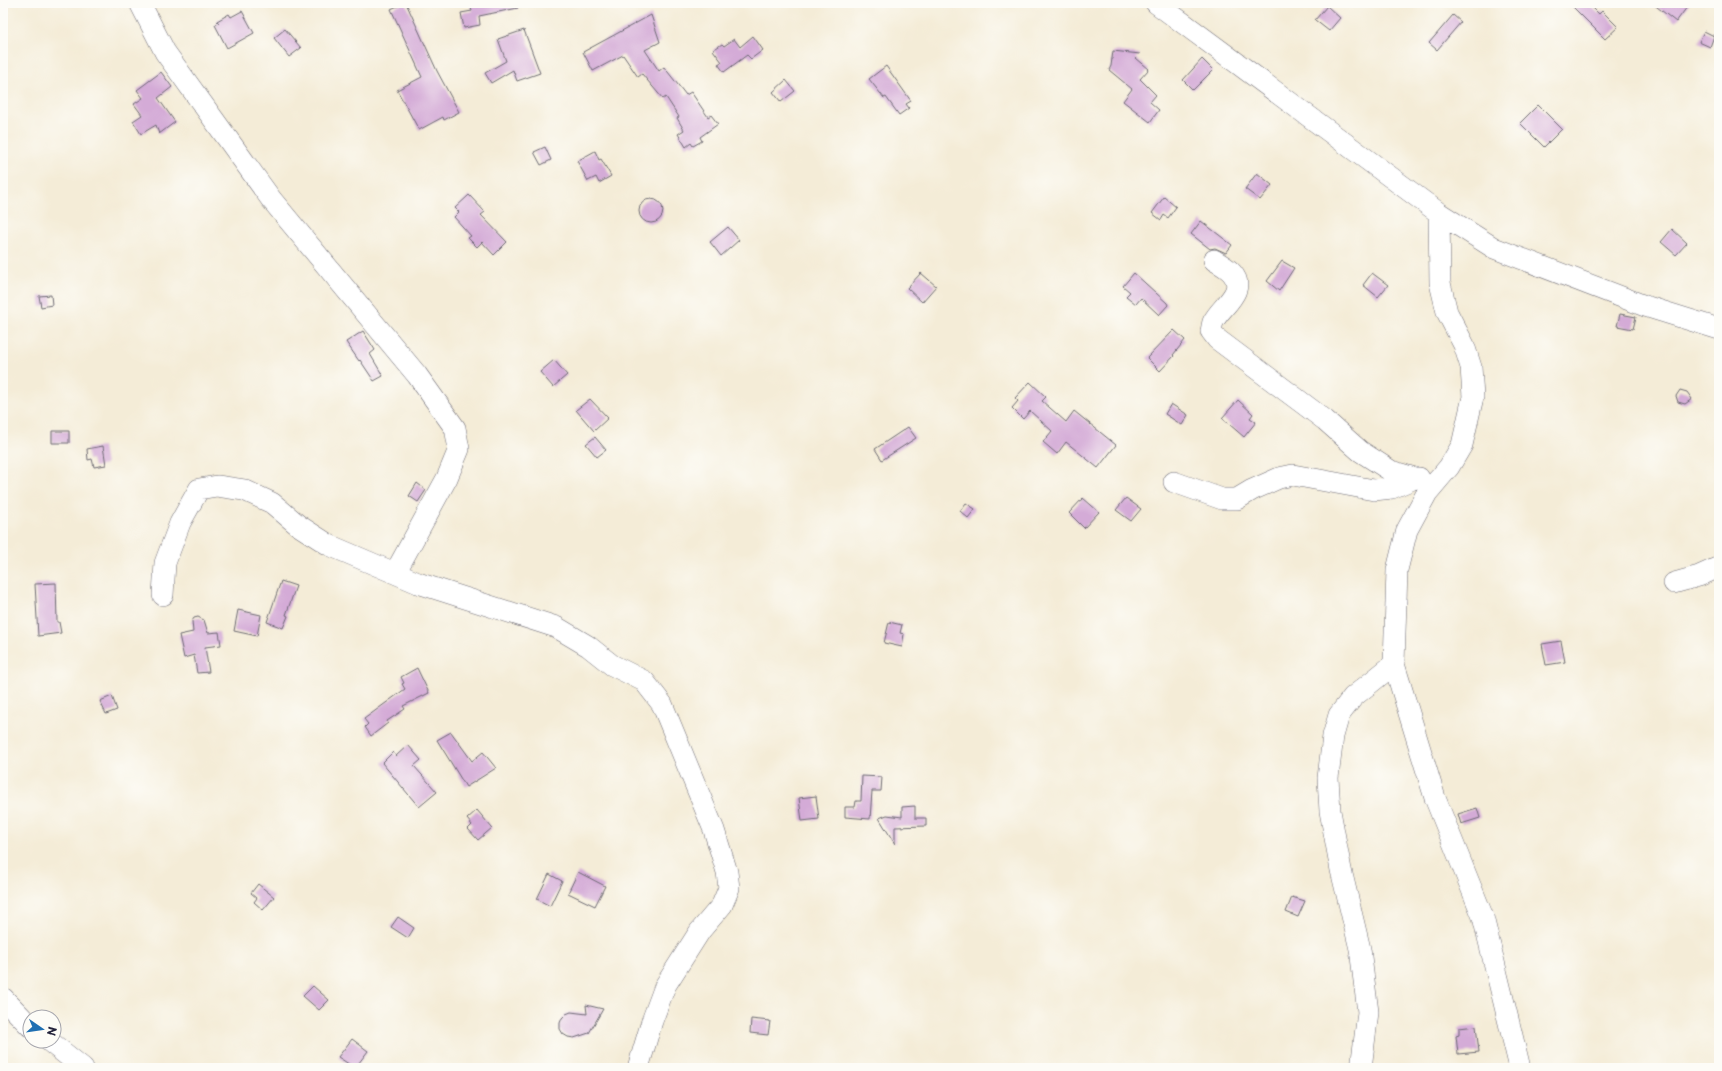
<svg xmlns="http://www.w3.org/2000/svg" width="1722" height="1071" font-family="'Playpen Sans',sans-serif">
<rect width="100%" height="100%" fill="#fdfcf7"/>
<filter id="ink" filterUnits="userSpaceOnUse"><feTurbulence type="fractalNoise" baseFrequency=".025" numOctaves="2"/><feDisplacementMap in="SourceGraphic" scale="8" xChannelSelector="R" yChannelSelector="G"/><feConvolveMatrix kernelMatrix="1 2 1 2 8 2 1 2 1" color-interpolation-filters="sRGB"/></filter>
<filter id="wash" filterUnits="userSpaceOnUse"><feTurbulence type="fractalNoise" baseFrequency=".012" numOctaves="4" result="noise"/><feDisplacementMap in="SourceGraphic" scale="16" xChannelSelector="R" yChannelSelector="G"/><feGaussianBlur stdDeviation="0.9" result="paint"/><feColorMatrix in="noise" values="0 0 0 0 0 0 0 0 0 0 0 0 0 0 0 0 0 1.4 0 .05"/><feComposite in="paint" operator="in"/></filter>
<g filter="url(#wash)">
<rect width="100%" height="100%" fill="#f4ecd7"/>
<g id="blocks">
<path fill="#d4abd7" d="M 404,3 L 406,3 L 437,71 L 459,112 L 444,120 L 443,117 L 419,130 L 397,90 L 422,77 L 391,9 Z
M 469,3 L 517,3 L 518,8 L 479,16 L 480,25 L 464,28 L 461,13 L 472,11 Z
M 1569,3 L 1588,3 L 1599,14 L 1602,11 L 1618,27 L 1605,39 Z
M 1652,3 L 1690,3 L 1676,22 Z
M 1327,6 L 1340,18 L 1329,31 L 1315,20 Z
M 242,11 L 254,33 L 227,48 L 215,25 L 219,23 L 217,21 L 229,14 L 231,17 Z
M 651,15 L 660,42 L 645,50 L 659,71 L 664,67 L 686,95 L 691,92 L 708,117 L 711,115 L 718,124 L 700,137 L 702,141 L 693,146 L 691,143 L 686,147 L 678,134 L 684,130 L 677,118 L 679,117 L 666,97 L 663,99 L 642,74 L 638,77 L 623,55 L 593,71 L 583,52 Z
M 1453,15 L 1461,22 L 1437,50 L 1429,43 Z
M 285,29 L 301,48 L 289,57 L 274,38 Z
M 524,30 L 540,73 L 517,81 L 513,70 L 491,83 L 485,73 L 506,61 L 498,39 Z
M 1704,31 L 1714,36 L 1710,47 L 1699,42 Z
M 753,36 L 763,50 L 751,59 L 747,55 L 724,72 L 718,64 L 722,62 L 713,50 L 722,44 L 724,46 L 734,39 L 740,47 Z
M 1113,51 L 1140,54 L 1136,58 L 1149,69 L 1140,79 L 1156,95 L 1150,102 L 1159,110 L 1150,122 L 1123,101 L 1132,89 L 1109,70 L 1111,66 Z
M 1202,59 L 1213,70 L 1193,90 L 1183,80 Z
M 886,66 L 911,101 L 906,104 L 909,108 L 899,115 L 886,97 L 884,98 L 869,79 Z
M 161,72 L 172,87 L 158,98 L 175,122 L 159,134 L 156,125 L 141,134 L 133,121 L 142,115 L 134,104 L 143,98 L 137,90 Z
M 786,80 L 795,91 L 781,102 L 773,92 Z
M 1538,105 L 1562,129 L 1544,147 L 1520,123 Z
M 545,147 L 551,160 L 541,165 L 534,152 Z
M 595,151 L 599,160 L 601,159 L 611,176 L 599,183 L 596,177 L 588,181 L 577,161 Z
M 1257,173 L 1272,185 L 1260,200 L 1245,189 Z
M 469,195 L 485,212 L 481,215 L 507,242 L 494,255 L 482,242 L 477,247 L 468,238 L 471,236 L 454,217 L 459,212 L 455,208 Z
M 1164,197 L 1176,207 L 1168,218 L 1164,215 L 1161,220 L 1152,213 Z
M639 211a12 12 0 1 1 24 0a12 12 0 1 1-24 0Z
M 1201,221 L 1232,245 L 1226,253 L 1215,248 L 1210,249 L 1191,234 Z
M 728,227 L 739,240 L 721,256 L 710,242 Z
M 1672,229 L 1687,243 L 1676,255 L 1661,242 Z
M 1282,261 L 1294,268 L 1279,291 L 1267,281 Z
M 921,273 L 936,286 L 922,302 L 907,288 Z
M 1134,273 L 1167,303 L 1168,305 L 1159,315 L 1141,298 L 1136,304 L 1126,296 L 1130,292 L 1123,286 Z
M 1372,273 L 1388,285 L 1378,297 L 1363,285 Z
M 51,295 L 52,305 L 41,307 L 39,296 Z
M 1620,314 L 1636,317 L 1633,329 L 1617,326 Z
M 1174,330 L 1185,340 L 1173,355 L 1174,356 L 1160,371 L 1147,358 Z
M 363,331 L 375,350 L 370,354 L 383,376 L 374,381 L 360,360 L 359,361 L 346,342 Z
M 554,360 L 567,375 L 553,387 L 540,372 Z
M 1030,382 L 1046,397 L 1042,401 L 1066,422 L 1074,411 L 1116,445 L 1098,468 L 1066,442 L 1057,454 L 1043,442 L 1052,431 L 1030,411 L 1023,419 L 1012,408 L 1018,401 L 1015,398 Z
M 1680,390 L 1687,392 L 1692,399 L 1685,404 L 1678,402 L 1676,396 Z
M 590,399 L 608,418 L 594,431 L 576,410 Z
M 1238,400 L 1253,414 L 1250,418 L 1256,422 L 1244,437 L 1222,418 Z
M 1171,404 L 1188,415 L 1182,425 L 1165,414 Z
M 908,427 L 916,438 L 882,460 L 875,449 Z
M 52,431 L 69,431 L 69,443 L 52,443 Z
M 595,437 L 606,450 L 597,457 L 586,444 Z
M 103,446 L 106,465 L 94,467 L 92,459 L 88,460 L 87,449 Z
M 417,483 L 426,490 L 418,502 L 409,496 Z
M 1083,498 L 1099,512 L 1084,528 L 1069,513 Z
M 1126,498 L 1141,509 L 1131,521 L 1116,510 Z
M 966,503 L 975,509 L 968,518 L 960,511 Z
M 281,581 L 296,586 L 286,615 L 288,616 L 283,628 L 267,622 Z
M 56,583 L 57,622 L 59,622 L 61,633 L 38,636 L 35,584 Z
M 238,610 L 261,615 L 257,636 L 234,631 Z
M 198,617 L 204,620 L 208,633 L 219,632 L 221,645 L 205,647 L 209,672 L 197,673 L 194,655 L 184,658 L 179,635 L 193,632 L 192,621 L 194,618 Z
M 889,622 L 902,625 L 900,633 L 904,634 L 902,647 L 884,643 Z
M 1561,641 L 1565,662 L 1546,665 L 1542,644 Z
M 417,668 L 429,693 L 403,706 L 405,709 L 387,721 L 388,723 L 371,736 L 365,727 L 368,724 L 364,719 L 405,689 L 402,684 L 404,683 L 401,677 Z
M 112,696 L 117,710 L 106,714 L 100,701 Z
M 451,732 L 472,761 L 483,752 L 496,768 L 466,787 L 437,740 Z
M 408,745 L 421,760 L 414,766 L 437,792 L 419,807 L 382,763 L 393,752 L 396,756 Z
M 862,776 L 882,777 L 881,791 L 872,791 L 870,819 L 845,817 L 845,807 L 855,807 L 856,801 L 861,801 Z
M 816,796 L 819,819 L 802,821 L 799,798 Z
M 915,806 L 915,818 L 926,818 L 926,826 L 895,827 L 895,844 L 879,818 L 887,815 L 902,817 L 902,807 Z
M 1477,808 L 1480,818 L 1461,824 L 1458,814 Z
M 477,810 L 492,828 L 478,840 L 468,829 L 472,825 L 467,819 Z
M 578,872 L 605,886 L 595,906 L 568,893 Z
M 549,874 L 562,881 L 550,906 L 537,899 Z
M 258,884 L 274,897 L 263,910 L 254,902 L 257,898 L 251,893 Z
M 1292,897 L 1305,901 L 1298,917 L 1286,912 Z
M 398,917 L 414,928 L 408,938 L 391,927 Z
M 313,986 L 329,1000 L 319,1010 L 303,996 Z
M 586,1005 L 603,1009 L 589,1033 L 574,1038 L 568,1037 L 563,1034 L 560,1029 L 560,1023 L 562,1018 L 566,1014 L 571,1012 L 587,1014 Z
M 751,1019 L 770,1021 L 768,1035 L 750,1033 Z
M 1476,1026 L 1479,1052 L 1458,1054 L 1456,1036 L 1459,1035 L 1459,1028 Z
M 352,1039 L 368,1051 L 355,1068 L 338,1057 Z"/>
</g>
</g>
<g filter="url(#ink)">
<use href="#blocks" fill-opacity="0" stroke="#6c6972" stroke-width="1"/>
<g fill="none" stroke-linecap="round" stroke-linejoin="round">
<defs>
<path id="minor" d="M 140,3 L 165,52 L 271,199 L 417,375 L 455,428 L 459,449 L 447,478 L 395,573
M 1156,3 L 1439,213 L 1494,248 L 1645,306 L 1719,329
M 1439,213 L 1440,283 L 1447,312 L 1464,345 L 1471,367 L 1473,397 L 1462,445 L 1449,467 L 1427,493 L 1407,530 L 1397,570 L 1394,664 L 1435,798 L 1483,917 L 1520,1068
M 1214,260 C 1220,264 1228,268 1232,273 C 1248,291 1220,307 1213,322 C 1212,324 1212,328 1211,331 L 1217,339 L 1325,420 L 1360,451 L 1391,471 L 1415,478
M 1174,482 L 1222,499 L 1237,499 L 1252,490 L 1279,478 L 1293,475 L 1374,490 L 1392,488 L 1415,478 L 1419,478
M 1674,583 L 1699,576 L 1719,567
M 163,595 L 165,563 L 180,523 L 199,489 L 217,486 L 244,490 L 272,503 L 298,525 L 329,545 L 418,583 L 556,627 L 588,646 L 612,665 L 644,681 L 662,704 L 714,830 L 727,872 L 729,888 L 722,905 L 700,931 L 665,986 L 652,1021 L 638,1068
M 3,998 L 30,1026
M 49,1041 L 83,1068
M 1361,1068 L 1368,1012 L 1360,949 L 1341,870 L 1330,811 L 1328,778 L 1333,736 L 1339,715 L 1353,697 L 1394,664"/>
</defs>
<use href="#minor" stroke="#6c6972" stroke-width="22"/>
<use href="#minor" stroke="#fff" stroke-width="21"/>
</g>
</g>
<rect width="1722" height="1071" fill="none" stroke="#fdfcf7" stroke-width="16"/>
<g transform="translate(42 1029) rotate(103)"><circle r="19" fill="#fdfcf7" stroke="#a5a5ac"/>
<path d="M0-3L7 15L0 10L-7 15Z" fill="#1f6fb2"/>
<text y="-6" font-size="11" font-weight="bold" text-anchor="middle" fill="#22223b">N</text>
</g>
</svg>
